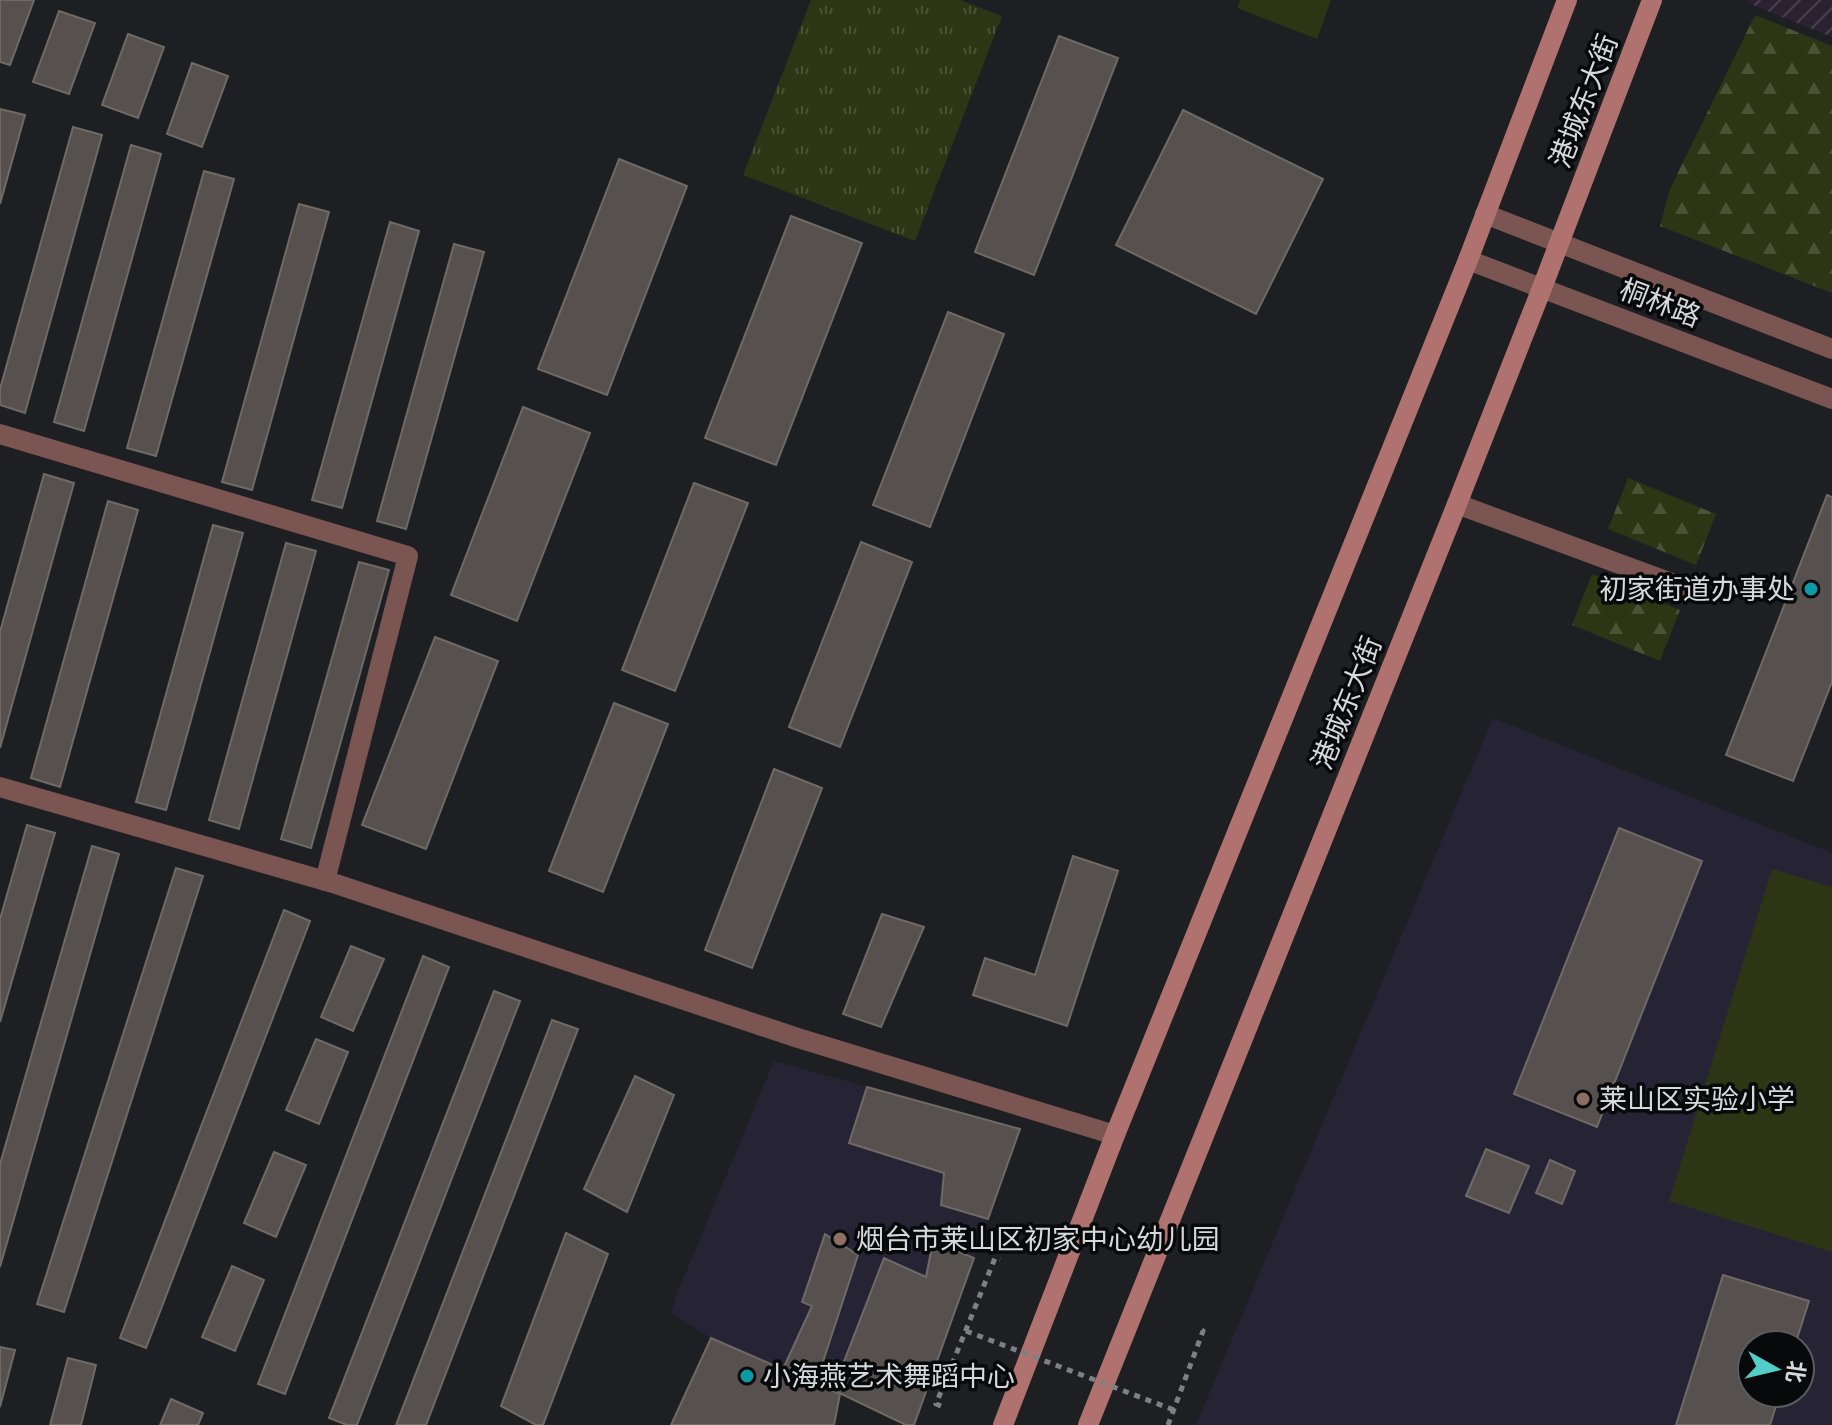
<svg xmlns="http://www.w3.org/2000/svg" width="1832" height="1425" font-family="Helvetica,'Noto Sans SC',sans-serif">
<defs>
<pattern id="industrial-furrows" width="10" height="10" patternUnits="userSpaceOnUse" patternTransform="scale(2)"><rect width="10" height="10" fill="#2b2231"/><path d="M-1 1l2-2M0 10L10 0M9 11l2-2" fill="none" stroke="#49414e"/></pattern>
<pattern id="grass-tufts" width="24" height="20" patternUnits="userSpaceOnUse" patternTransform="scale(2)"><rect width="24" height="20" fill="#2e3514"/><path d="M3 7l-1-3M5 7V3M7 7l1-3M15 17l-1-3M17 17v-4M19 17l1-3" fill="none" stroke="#4c5236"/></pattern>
<pattern id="forest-firs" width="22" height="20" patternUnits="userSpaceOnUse" patternTransform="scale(2)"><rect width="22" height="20" fill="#2e3514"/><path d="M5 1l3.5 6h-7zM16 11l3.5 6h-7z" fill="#4c5236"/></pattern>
</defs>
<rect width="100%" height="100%" fill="#1e1f23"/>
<path fill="url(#industrial-furrows)" d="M 1749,0 L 1832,0 L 1832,37 L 1748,3 Z"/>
<path fill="#262434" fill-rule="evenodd" d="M 1493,718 L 1832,853 L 1832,1425 L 1196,1425 ZM 1752,1345 L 1800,1345 L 1800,1393 L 1752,1393 Z
M 774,1061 L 1020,1129 L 914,1425 L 906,1425 L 833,1390 L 711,1338 L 671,1313 L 679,1289 Z"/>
<path fill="url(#grass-tufts)" d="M 811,0 L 960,0 L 1002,16 L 915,241 L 743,175 Z"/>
<path fill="url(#forest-firs)" d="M 1755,15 L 1832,46 L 1832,293 L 1660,226 L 1670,189 Z
M 1628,478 L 1716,514 L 1696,565 L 1608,529 Z
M 1592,574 L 1680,610 L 1660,661 L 1572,625 Z"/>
<path fill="#2e3514" d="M 1240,0 L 1331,0 L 1317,39 L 1237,8 Z
M 1772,869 L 1832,887 L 1832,1252 L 1669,1201 Z"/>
<path fill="#56514e" stroke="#6f6a66" stroke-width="2" d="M 0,0 L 34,0 L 10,65 L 0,62 Z
M 59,11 L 95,23 L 69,94 L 33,82 Z
M 128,34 L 164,47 L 138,118 L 102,105 Z
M 1059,36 L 1118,58 L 1034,275 L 975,252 Z
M 192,63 L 228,76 L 202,147 L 167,134 Z
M 0,109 L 25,115 L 0,204 Z
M 1183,110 L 1323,179 L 1256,314 L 1116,245 Z
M 73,127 L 102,135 L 25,413 L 0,405 L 0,389 Z
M 131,145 L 161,154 L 84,431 L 54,422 Z
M 619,159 L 687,186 L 607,395 L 538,369 Z
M 204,171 L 234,179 L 156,456 L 127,448 Z
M 299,204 L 329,212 L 252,490 L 222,482 Z
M 791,216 L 862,243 L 776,465 L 705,438 Z
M 390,222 L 419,231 L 342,508 L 312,500 Z
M 454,244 L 484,252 L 406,529 L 377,521 Z
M 948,312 L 1004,334 L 930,527 L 873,505 Z
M 523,407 L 590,433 L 517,621 L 451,595 Z
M 44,474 L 74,483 L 0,748 L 0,632 Z
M 694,483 L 748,503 L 675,691 L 622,670 Z
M 1827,495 L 1832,497 L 1832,682 L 1793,781 L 1726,755 Z
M 108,501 L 138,510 L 60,787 L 31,778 Z
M 213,525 L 243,533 L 166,810 L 136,802 Z
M 861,542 L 912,562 L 840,747 L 789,727 Z
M 286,543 L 316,551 L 239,829 L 209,820 Z
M 359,562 L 389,570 L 311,848 L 281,839 Z
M 435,637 L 498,661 L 426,849 L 362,825 Z
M 614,703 L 668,724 L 603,892 L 549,871 Z
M 774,769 L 822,788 L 752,968 L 705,950 Z
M 27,825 L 55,833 L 0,1022 L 0,919 Z
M 1619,828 L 1702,861 L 1597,1127 L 1514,1094 Z
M 92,846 L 119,854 L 0,1267 L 0,1164 Z
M 1073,856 L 1118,871 L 1067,1026 L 973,995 L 985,958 L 1035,975 Z
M 176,868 L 203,876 L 64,1312 L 37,1304 Z
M 284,910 L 310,921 L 146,1348 L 120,1338 Z
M 882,914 L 924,927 L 881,1027 L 843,1014 Z
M 351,946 L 384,959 L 353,1031 L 321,1017 Z
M 423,956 L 449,967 L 285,1394 L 258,1384 Z
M 494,991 L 520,1001 L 357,1425 L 347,1425 L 329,1418 Z
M 552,1020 L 578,1029 L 426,1425 L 396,1425 Z
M 316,1039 L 348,1052 L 319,1124 L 286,1110 Z
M 635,1076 L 674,1095 L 627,1212 L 584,1189 Z
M 867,1087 L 1020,1129 L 988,1219 L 941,1205 L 944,1173 L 849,1143 Z
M 1486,1149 L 1529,1166 L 1509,1213 L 1466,1196 Z
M 274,1152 L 306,1165 L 276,1237 L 244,1223 Z
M 1550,1160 L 1575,1171 L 1562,1204 L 1536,1193 Z
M 566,1233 L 608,1254 L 543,1425 L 536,1425 L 501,1406 Z
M 825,1234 L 858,1255 L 816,1383 L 783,1369 L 812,1306 L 802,1302 Z
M 933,1241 L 974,1258 L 914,1425 L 906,1425 L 833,1390 L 884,1258 L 926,1277 Z
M 232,1266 L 264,1280 L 235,1351 L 202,1337 Z
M 1723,1275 L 1809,1301 L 1795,1345 L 1752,1345 L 1752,1393 L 1780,1393 L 1770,1425 L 1676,1425 Z
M 711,1338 L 840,1394 L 834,1425 L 671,1425 Z
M 0,1347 L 15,1350 L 0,1407 Z
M 68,1358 L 96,1365 L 81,1425 L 50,1425 Z
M 171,1399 L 203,1413 L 198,1425 L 160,1425 Z"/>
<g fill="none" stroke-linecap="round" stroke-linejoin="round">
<path stroke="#7f8083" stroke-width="5" stroke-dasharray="6 6" stroke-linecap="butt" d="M 941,1406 L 936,1404 L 995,1258 L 1000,1260
M 1168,1425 L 1203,1331 L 1199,1328"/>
<path stroke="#7b5552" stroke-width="20" d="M 0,434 L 408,556 L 325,881
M 1457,504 L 1701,594
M 0,787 L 336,884 L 798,1038 L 1115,1135"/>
<path stroke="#7b5552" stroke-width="20" d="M 1485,214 L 1832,349
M 1468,260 L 1832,399"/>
<path stroke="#b0726e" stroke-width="20" d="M 1003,1425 L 1115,1135 L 1468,260 L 1567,0
M 1088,1425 L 1457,504 L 1542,288 L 1652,0"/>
<path stroke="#7f8083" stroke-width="5" stroke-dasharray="6 6" stroke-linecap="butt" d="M 966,1331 L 1174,1410"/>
</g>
<g fill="#0f9aa8" stroke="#08090b" stroke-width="3">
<circle cx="1811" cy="589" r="8"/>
<circle cx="747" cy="1376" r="8"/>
</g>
<g fill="#8d6e63" stroke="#08090b" stroke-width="3">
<circle cx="1583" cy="1099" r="8"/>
<circle cx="840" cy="1239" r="8"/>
</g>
<g text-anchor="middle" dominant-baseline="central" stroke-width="7" stroke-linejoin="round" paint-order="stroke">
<g font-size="28" fill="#d7d8db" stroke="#08090b">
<text transform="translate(1584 101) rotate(-69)">港城东大街</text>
<text transform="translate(1660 303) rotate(21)">桐林路</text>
<text transform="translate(1347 703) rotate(-68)">港城东大街</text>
</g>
<g font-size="28" fill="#d7d8db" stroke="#08090b" text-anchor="start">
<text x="1795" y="589" text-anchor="end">初家街道办事处</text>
<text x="1599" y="1099">莱山区实验小学</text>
<text x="856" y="1239">烟台市莱山区初家中心幼儿园</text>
<text x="763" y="1376">小海燕艺术舞蹈中心</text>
</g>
</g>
<g transform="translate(1776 1369) rotate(98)"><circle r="38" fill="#08090b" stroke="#5b5c5e" stroke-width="2"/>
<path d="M0-6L14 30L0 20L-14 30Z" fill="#53cdc9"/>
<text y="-12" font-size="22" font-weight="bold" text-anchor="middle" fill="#d7d8db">北</text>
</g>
</svg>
